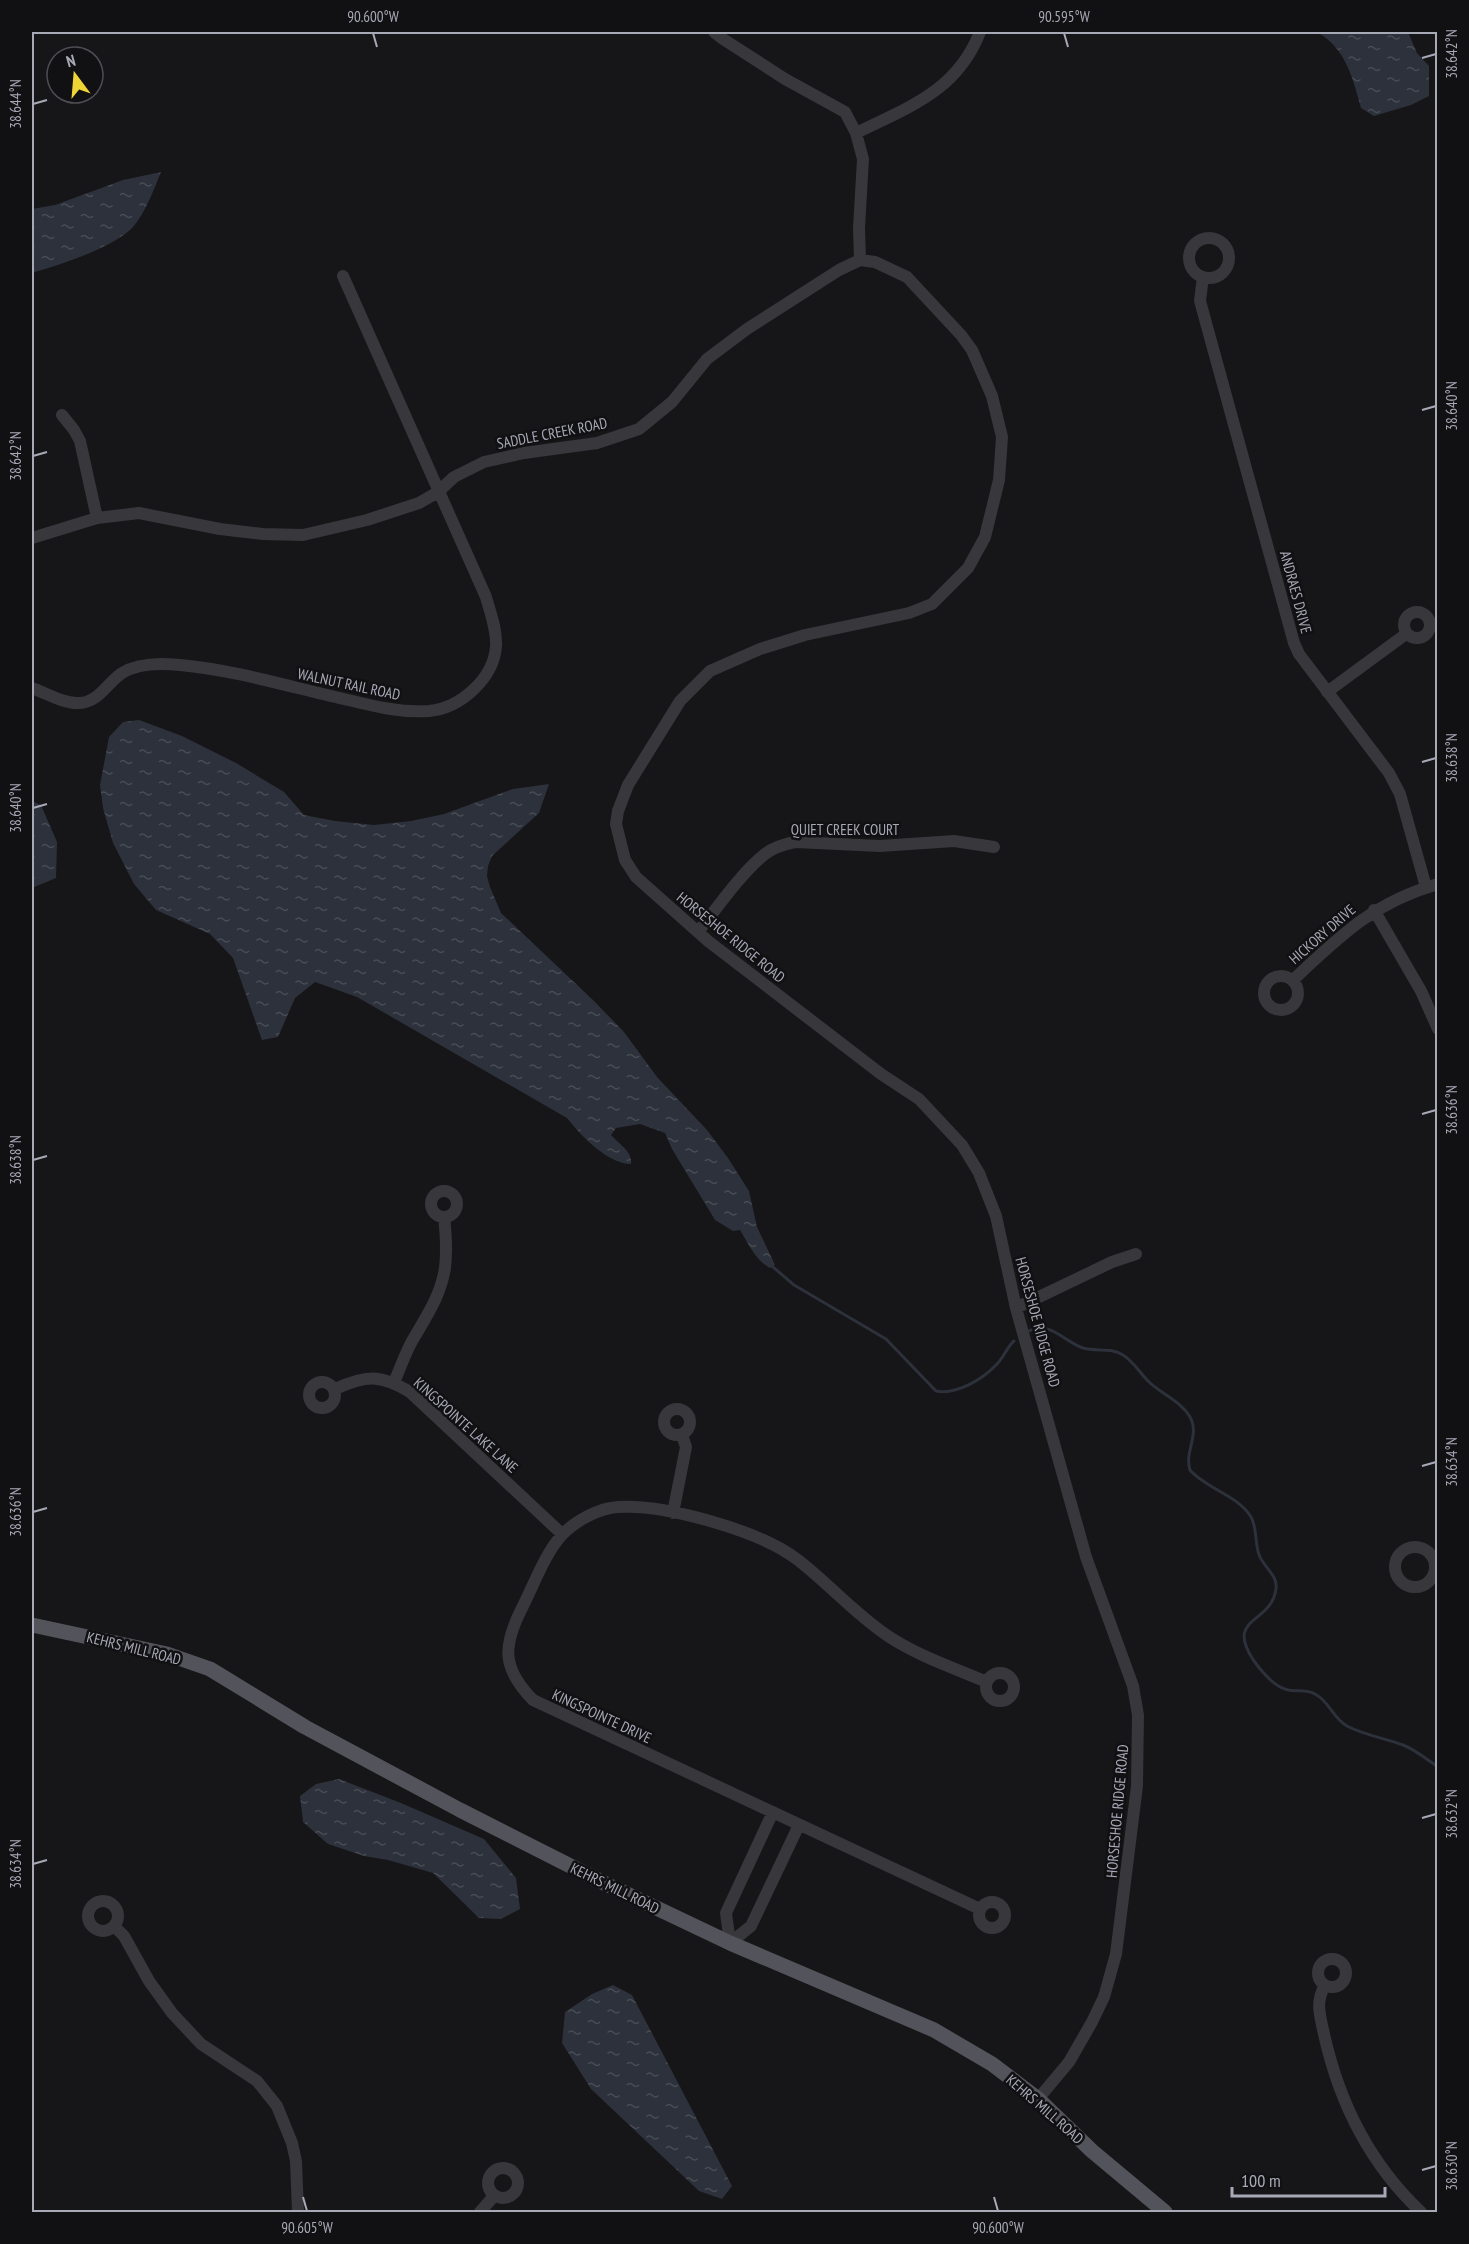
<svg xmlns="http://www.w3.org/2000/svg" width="1469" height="2244" font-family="'PT Sans Narrow',sans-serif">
<defs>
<pattern id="water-ripples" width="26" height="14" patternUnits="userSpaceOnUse" patternTransform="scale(1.5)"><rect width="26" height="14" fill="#2c313b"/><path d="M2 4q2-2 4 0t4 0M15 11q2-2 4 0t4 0" fill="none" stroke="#484c55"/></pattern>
</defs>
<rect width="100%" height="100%" fill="#161517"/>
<path fill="url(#water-ripples)" d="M 1317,32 L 1408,32 L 1417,53 L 1429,66 L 1429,96 L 1411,105 L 1374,116 L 1361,108 C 1352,76 1346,49 1317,32 Z
M 161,172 C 154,189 144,217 130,230 C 109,249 59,265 32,273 L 32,209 L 55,205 L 123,180 Z
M 139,720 L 182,736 L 236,763 L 284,792 L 304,815 L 335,821 L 374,825 L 411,821 L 444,814 L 513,789 L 549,784 L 539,813 L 492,856 L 488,866 L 487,876 L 490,887 L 501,913 L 594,1001 L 624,1032 L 657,1077 L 707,1130 L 728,1158 L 749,1191 L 757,1227 L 775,1265 L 770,1268 C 756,1261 748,1243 740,1230 L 733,1231 L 715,1220 L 672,1149 L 665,1133 L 640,1124 L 616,1128 L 611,1135 C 619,1144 633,1152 631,1164 C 608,1164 580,1135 567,1118 L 357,997 L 315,982 L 295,998 L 278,1037 L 262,1040 L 233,958 L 210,934 L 156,910 L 134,884 L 113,843 L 103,808 L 100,785 L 109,737 L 123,722 Z
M 32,801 L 41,805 L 57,842 L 56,878 L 32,888 Z
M 339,1779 L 401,1803 L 484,1839 L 516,1878 L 520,1909 L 501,1919 L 479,1918 L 433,1873 L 388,1860 L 364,1856 L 328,1844 L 303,1822 L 300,1796 L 316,1784 Z
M 613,1985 L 632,1995 L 732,2186 L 722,2199 L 699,2191 L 591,2089 L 562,2043 L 565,2012 L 592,1994 Z"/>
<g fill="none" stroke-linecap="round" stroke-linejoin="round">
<path stroke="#2c313b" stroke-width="3" d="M 773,1267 L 794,1285 L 886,1339 L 936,1391 C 957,1395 983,1379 997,1364 C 1004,1357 1007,1347 1014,1341
M 1029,1331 C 1050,1320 1064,1342 1083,1348 C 1096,1352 1111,1347 1123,1355 C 1133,1361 1140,1373 1148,1381 C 1161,1394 1181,1401 1190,1417 C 1200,1435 1184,1452 1190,1470 C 1205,1488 1239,1496 1251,1517 C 1258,1529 1254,1545 1260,1557 C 1265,1568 1278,1576 1276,1589 C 1271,1625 1224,1616 1254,1661 C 1262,1672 1274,1687 1288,1690 C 1297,1692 1307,1689 1315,1694 C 1329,1701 1333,1718 1347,1726 C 1364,1735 1384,1738 1403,1745 C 1416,1750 1426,1759 1438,1767"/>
<path stroke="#37373c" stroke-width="12" d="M 714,32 L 723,39 L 785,79 L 845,112 L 856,133 L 863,159 L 859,228 L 860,260 L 875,262 L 907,277 L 961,335 L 972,350 L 992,396 L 1002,437 L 999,480 L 985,537 L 968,568 L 932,604 L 909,613 L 805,635 L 760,649 L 710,671 L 680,701 L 628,785 L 618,811 L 616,824 L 625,860 L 636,877 L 708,941 L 881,1074 L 919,1099 L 962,1145 L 979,1173 L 996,1216 L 1016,1308 L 1086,1557 L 1133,1686 L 1138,1715 L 1137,1786 L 1116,1954 L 1104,1997 L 1092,2022 L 1069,2062 L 1038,2099
M 856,133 C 909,107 957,91 980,32
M1189 258a20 20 0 1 1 40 0a20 20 0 1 1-40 0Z
M 1203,277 L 1200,301 L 1294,643 L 1299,654 L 1389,773 L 1400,794 L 1426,887
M 62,415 L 74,430 L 80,441 L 97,518
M 32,538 L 97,518 L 139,513 L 220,529 L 263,534 L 303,535 L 367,520 L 419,503 L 438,492 L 454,477 L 484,462 L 524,453 L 597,443 L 639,429 L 672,402 L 707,359 L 747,329 L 839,270 L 860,260
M1404 625a13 13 0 1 1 26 0a13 13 0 1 1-26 0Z
M 32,688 C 46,693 64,704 79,703 C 98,703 107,683 122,673 C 138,663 162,663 180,665 C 235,670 290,687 344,699 C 373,706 400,713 429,711 C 461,708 494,678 496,646 C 497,629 490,612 486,597 L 343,276
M 1327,692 L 1406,634
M 1374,910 L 1421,991 L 1438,1029
M 698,932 C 717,908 741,873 765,854 C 774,847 785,844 795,842 L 880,846 L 954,841 L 994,847
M1264 993a17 17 0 1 1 34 0a17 17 0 1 1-34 0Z
M 1293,980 C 1340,936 1374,902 1438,884
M431 1204a13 13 0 1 1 26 0a13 13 0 1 1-26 0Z
M 1016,1308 L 1112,1262 L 1136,1254
M309 1395a13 13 0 1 1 26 0a13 13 0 1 1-26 0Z
M 394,1382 C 401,1367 406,1350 415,1336 C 428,1314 441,1294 445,1268 C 447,1251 446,1234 444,1217
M 335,1389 C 366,1375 380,1374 410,1392 L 562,1534
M664 1422a13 13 0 1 1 26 0a13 13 0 1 1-26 0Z
M 673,1513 L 686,1447 L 682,1435
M1395 1567a20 20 0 1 1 40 0a20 20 0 1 1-40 0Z
M986 1687a14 14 0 1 1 28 0a14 14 0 1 1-28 0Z
M88 1916a15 15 0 1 1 30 0a15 15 0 1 1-30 0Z
M979 1915a13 13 0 1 1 26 0a13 13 0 1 1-26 0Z
M 980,1909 L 533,1700 C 503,1669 502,1648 521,1610 C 533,1587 545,1553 562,1535 C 575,1521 599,1508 618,1507 C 665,1504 761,1531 798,1560 C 829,1584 855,1614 888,1636 C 918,1656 954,1668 987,1682
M 114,1926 L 124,1936 L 149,1981 L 172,2013 L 201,2044 L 257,2081 L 277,2106 L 292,2143 L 296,2161 L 298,2212
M 730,1943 L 726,1913 L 773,1812
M 730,1943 L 751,1926 L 799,1825
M1318 1973a14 14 0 1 1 28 0a14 14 0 1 1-28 0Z
M 1325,1985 C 1315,2003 1320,2015 1324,2034 C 1339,2102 1370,2164 1421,2212
M488 2183a15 15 0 1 1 30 0a15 15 0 1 1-30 0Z
M 480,2212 L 494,2196"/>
<path stroke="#53535b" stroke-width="15" d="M 32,1625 L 167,1654 L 210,1669 L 305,1727 L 460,1810 L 606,1884 L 730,1943 L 934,2030 L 992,2064 L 1038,2099 L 1092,2151 L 1165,2212"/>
</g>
<path fill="none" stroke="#a8a9b7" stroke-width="2" d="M 373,33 L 377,47M 1064,33 L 1068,47M 1422,58 L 1436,54M 33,104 L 47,100M 1422,410 L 1436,406M 33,456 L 47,452M 1422,762 L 1436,758M 33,808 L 47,804M 1422,1114 L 1436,1110M 33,1160 L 47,1156M 1422,1466 L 1436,1462M 33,1512 L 47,1508M 1422,1818 L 1436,1814M 33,1864 L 47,1860M 1422,2170 L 1436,2166M 303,2197 L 307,2211M 994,2197 L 998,2211"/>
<g text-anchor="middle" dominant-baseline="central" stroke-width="5" stroke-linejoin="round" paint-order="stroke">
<g font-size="15" fill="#a8a9b7" stroke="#111012">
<text transform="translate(552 433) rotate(-11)">SADDLE CREEK ROAD</text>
<text transform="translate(1296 592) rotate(75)">ANDRAES DRIVE</text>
<text transform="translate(349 684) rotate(12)">WALNUT RAIL ROAD</text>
<text x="845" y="829">QUIET CREEK COURT</text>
<text transform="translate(1322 934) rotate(-41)">HICKORY DRIVE</text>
<text transform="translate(731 937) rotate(39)">HORSESHOE RIDGE ROAD</text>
<text transform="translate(1038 1322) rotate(75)">HORSESHOE RIDGE ROAD</text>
<text transform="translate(466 1425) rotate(42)">KINGSPOINTE LAKE LANE</text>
<text transform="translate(134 1648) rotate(14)">KEHRS MILL ROAD</text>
<text transform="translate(602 1716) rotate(25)">KINGSPOINTE DRIVE</text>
<text transform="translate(1117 1811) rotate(-85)">HORSESHOE RIDGE ROAD</text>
<text transform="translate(615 1888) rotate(26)">KEHRS MILL ROAD</text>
<text transform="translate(1045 2109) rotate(41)">KEHRS MILL ROAD</text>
</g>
</g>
<rect width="1469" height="2244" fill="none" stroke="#111012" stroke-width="66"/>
<g transform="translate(75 75) rotate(344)"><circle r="28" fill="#111012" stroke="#4d4d54" stroke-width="1.5"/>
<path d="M0-4.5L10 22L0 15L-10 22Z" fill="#efd436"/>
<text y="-9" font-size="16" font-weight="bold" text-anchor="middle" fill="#a8a9b7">N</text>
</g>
<path d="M1232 2187v9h153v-9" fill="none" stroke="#a8a9b7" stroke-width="3"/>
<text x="1241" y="2187" font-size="18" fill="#a8a9b7" stroke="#111012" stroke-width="4.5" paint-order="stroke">100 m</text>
<rect x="33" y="33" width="1403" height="2178" fill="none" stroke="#a8a9b7" stroke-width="2"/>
<g font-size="15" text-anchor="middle" fill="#a8a9b7">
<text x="373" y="22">90.600°W</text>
<text x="1064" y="22">90.595°W</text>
<text transform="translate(1452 54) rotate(-90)" y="5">38.642°N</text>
<text transform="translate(16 104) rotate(-90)" y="5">38.644°N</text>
<text transform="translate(1452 406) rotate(-90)" y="5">38.640°N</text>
<text transform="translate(16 456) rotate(-90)" y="5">38.642°N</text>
<text transform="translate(1452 758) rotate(-90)" y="5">38.638°N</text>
<text transform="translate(16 808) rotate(-90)" y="5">38.640°N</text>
<text transform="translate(1452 1110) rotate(-90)" y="5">38.636°N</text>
<text transform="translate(16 1160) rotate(-90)" y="5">38.638°N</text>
<text transform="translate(1452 1462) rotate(-90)" y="5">38.634°N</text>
<text transform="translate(16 1512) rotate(-90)" y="5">38.636°N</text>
<text transform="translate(1452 1814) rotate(-90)" y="5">38.632°N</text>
<text transform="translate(16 1864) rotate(-90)" y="5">38.634°N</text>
<text transform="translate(1452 2166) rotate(-90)" y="5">38.630°N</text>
<text x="307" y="2233">90.605°W</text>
<text x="998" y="2233">90.600°W</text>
</g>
</svg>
